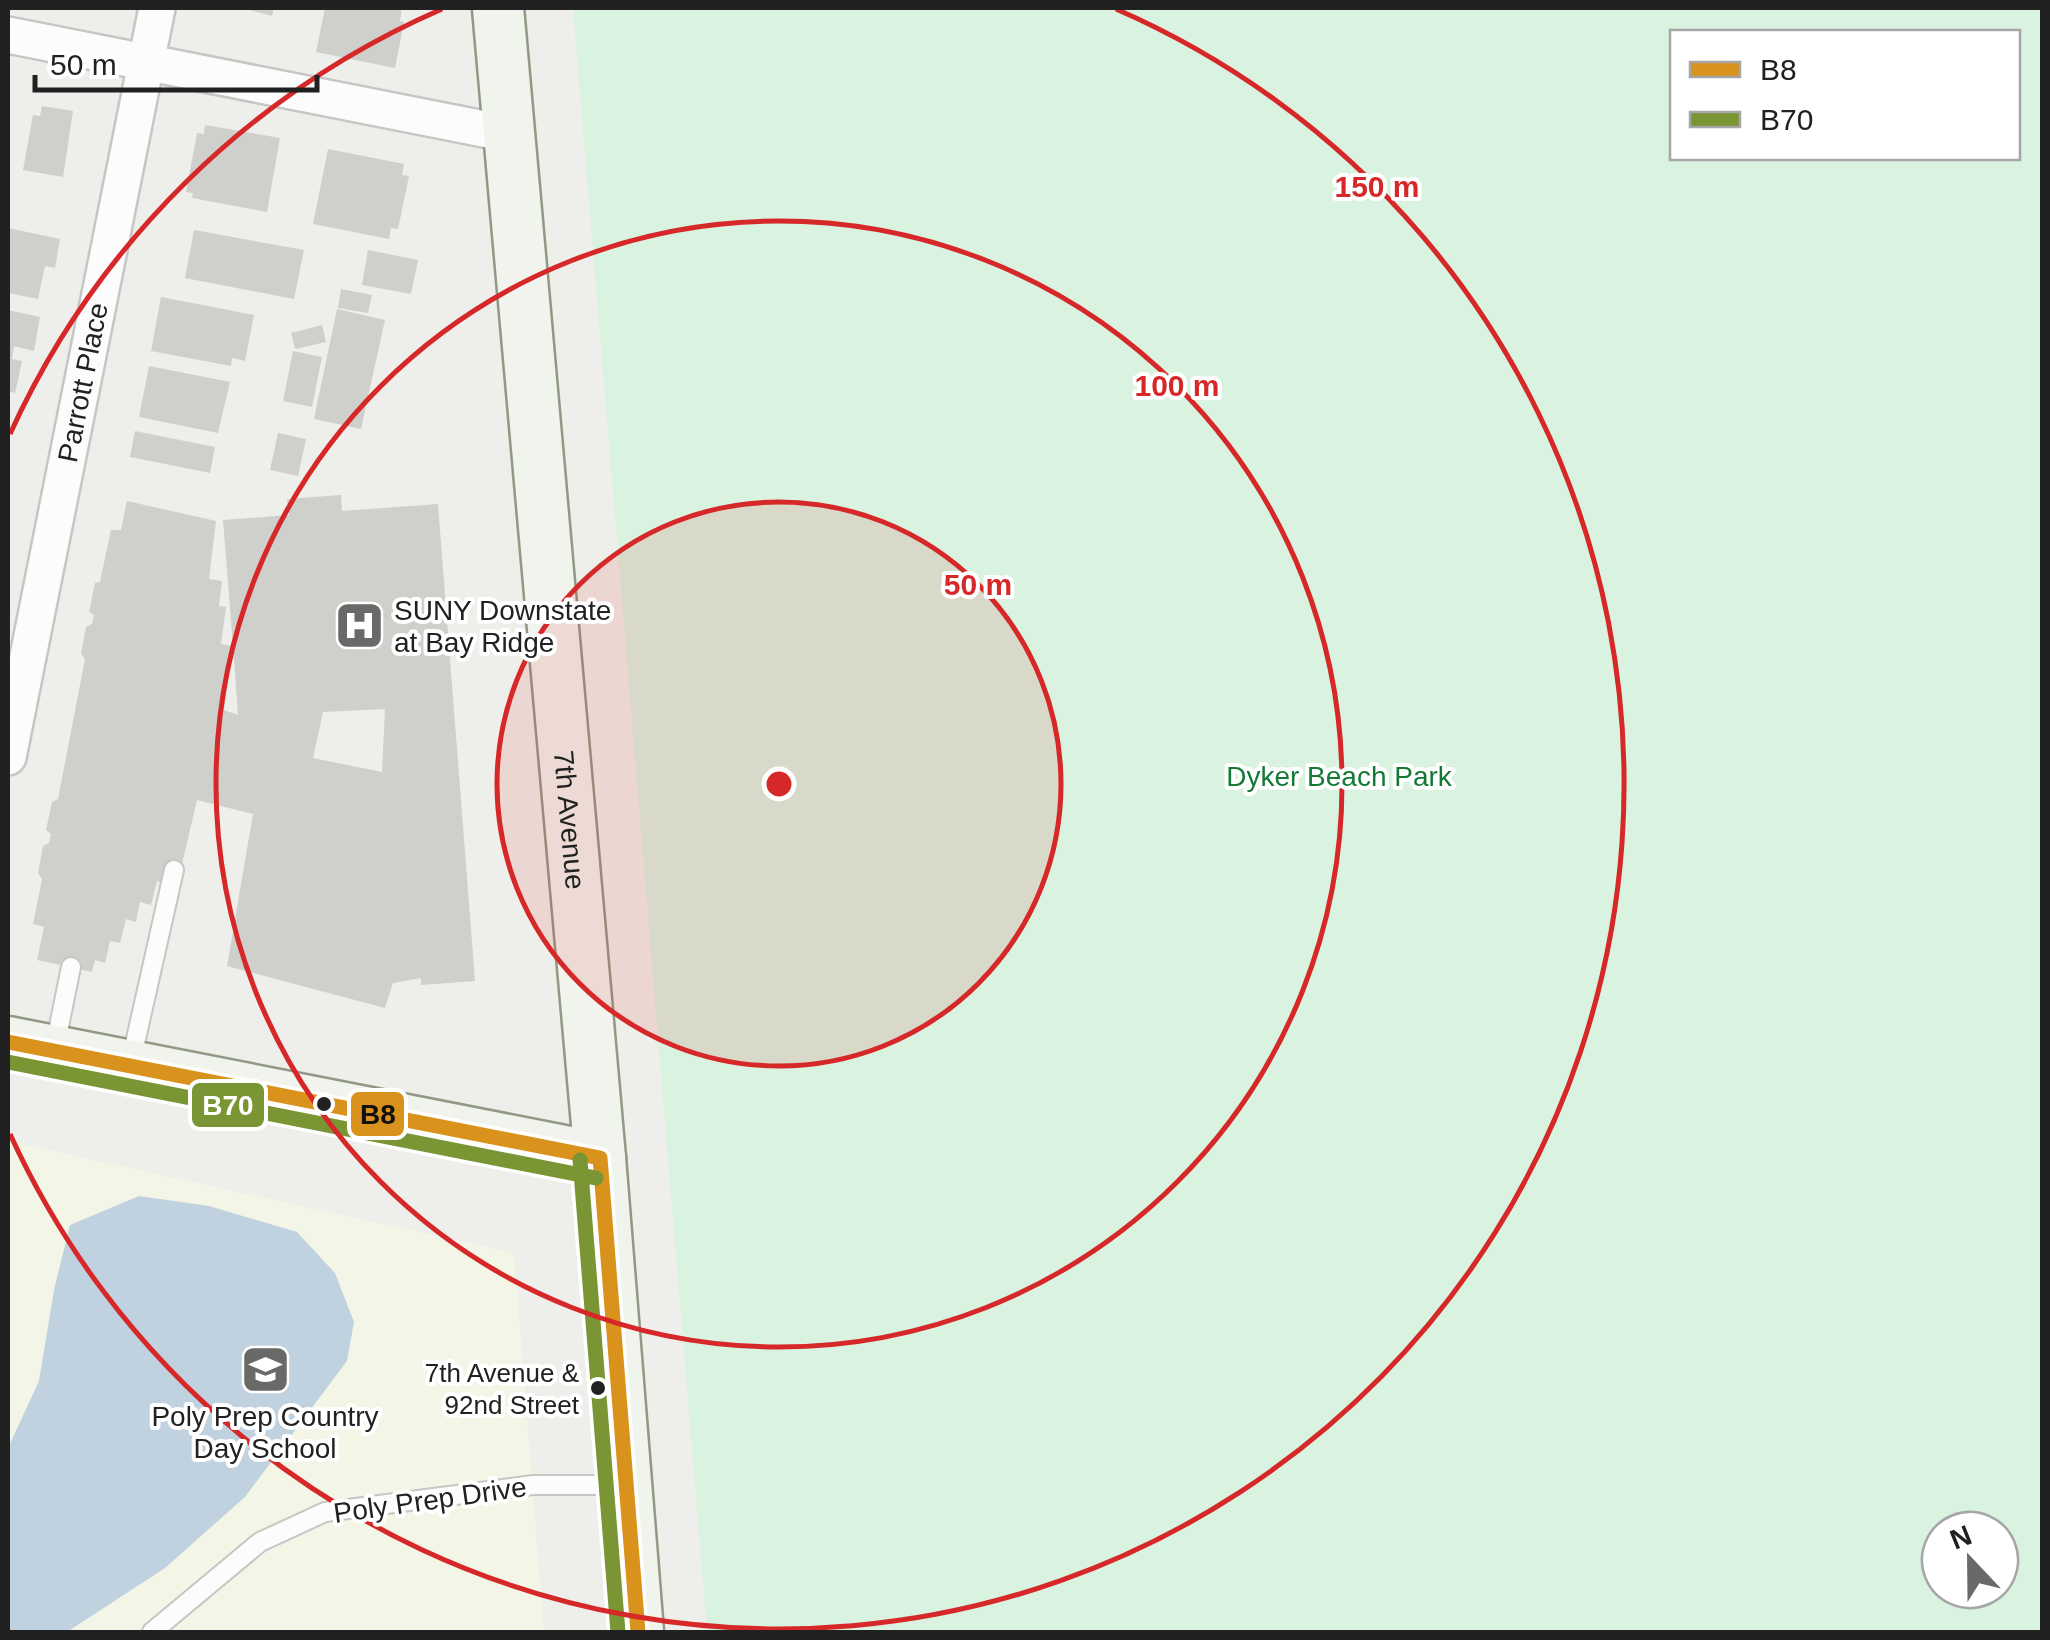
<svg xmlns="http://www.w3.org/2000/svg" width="2050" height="1640" font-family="Helvetica,sans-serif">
<rect width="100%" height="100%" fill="#eeeeea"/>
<path fill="#f3f6e7" d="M 8,1141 L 514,1253 L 544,1632 L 8,1632 Z"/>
<path fill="#daf2e0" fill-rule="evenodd" d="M 573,8 L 2042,8 L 2042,1632 L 707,1632 ZM 1672,32 L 2018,32 L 2018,158 L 1672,158 ZM 1940,1530 L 2000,1530 L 2000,1590 L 1940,1590 Z"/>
<path fill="#c0d1e0" d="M 139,1196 L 209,1206 L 297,1232 L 335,1273 L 354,1322 L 347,1361 L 245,1497 L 165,1568 L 67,1632 L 8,1632 L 8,1448 L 39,1381 L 54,1290 L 70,1225 Z"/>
<path fill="#cfcfcb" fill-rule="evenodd" d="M 241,8 L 274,8 L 272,16 Z
M 325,8 L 402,8 L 400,21 L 404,22 L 395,68 L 316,52 Z
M 42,106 L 73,111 L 63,177 L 23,170 L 33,115 L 40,116 Z
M 205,125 L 280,138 L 267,212 L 192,198 L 193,193 L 186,192 L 197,133 L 204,134 Z
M 328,149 L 404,164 L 402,175 L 409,176 L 398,229 L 391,228 L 389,239 L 313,224 Z
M 8,228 L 60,239 L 55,268 L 45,266 L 38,299 L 8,293 Z
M 194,230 L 304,250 L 294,299 L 185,278 Z
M 368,250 L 418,260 L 411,294 L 362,285 Z
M 341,289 L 372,295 L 368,313 L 338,308 Z
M 161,297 L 254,315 L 245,361 L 232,358 L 231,366 L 151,351 Z
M 337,309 L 385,320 L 361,429 L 314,419 Z
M 8,310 L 40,317 L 34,351 L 14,346 L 12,359 L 22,361 L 15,393 L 8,391 Z
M 322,325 L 326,342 L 295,349 L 291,333 Z
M 293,351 L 322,357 L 312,407 L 283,401 Z
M 149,366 L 230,382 L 218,433 L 139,417 Z
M 135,431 L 215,447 L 210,473 L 130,457 Z
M 278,433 L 306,439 L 298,476 L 270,470 Z
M 341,495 L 342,511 L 438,504 L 475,981 L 421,985 L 421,978 L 393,983 L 385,1008 L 227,966 L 253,814 L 197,800 L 182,864 L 171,862 L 166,884 L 157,881 L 151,905 L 140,902 L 136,922 L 126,919 L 120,943 L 110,941 L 105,963 L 95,960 L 92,972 L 37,960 L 44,927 L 33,924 L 42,879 L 38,873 L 43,846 L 49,843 L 51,834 L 46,830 L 52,802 L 58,799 L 85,659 L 81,654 L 86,627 L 92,624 L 94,615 L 89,612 L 95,583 L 100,582 L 111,530 L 121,530 L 127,501 L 216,521 L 209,579 L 222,581 L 219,606 L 226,607 L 221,644 L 233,646 L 223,520 L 289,515 L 287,499 ZM 233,646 L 238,715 L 224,710 ZM 385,709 L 382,772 L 313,758 L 323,712 Z"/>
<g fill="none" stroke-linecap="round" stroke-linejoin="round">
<defs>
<path id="service" d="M 55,1046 L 71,967
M 131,1061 L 174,870
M 152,1632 L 260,1542 L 325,1512 L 533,1485 L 625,1485"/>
<g id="minor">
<path d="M 8,35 L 509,134"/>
<path id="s1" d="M 8,757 L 157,8"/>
</g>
<g id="secondary">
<path id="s2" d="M 498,8 L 600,1158 L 638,1632"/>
<path d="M 8,1042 L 600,1158"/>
</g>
</defs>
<use href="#service" stroke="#c6c6c4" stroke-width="22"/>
<use href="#minor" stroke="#c6c6c4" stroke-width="40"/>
<use href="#secondary" stroke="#919883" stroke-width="55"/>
<use href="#service" stroke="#fcfcfc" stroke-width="18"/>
<use href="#minor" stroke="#fcfcfc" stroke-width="35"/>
<use href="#secondary" stroke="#f1f3ed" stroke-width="50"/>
<defs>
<path id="bus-1" d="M 8,1042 L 600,1158
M 600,1158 L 638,1632"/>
<path id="bus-2" d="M 8,1062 L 596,1178
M 580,1160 L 618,1632"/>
</defs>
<use href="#bus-1" stroke="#fff" stroke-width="22"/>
<use href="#bus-2" stroke="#fff" stroke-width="22"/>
<use href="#bus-1" stroke="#d9921b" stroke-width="15"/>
<use href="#bus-2" stroke="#799534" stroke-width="15"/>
</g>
<circle cx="779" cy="784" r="282" fill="#d62828" fill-opacity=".12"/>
<g fill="none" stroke="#d62828" stroke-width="5">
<circle cx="779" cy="784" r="282"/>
<circle cx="779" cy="784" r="563"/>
<path d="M10 434A845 845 0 0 1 442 9M1116 9A845 845 0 1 1 10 1134"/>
</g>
<defs>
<symbol id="hospital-square" viewBox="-11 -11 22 22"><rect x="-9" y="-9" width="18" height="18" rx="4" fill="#696967" stroke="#fff"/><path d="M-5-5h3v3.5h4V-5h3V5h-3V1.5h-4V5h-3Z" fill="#fff"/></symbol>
<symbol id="school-square" viewBox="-11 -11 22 22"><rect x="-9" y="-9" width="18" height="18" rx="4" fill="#696967" stroke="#fff"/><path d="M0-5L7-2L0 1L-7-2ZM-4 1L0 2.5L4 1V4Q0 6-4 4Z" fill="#fff"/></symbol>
</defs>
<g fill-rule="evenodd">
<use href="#hospital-square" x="332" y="598" width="55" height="55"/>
<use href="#school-square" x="238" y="1342" width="55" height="55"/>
</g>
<g fill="#212121" stroke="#fff" stroke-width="4">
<circle cx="324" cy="1104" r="9"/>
<circle cx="598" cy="1388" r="9"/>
</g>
<g text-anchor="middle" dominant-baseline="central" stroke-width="8" stroke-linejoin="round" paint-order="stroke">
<g font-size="26" fill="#212121" stroke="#fff" text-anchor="end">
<text x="579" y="1373">7th Avenue &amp;<tspan x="579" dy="32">92nd Street</tspan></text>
</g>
<g font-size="28" fill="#212121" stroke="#fff">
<text stroke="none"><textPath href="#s1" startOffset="382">Parrott Place</textPath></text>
<text stroke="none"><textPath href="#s2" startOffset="815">7th Avenue</textPath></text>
<text transform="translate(430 1500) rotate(-8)">Poly Prep Drive</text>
</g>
<g font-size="28" fill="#212121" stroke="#fff" text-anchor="start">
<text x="394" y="610">SUNY Downstate<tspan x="394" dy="32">at Bay Ridge</tspan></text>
<text x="265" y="1416" text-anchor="middle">Poly Prep Country<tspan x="265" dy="32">Day School</tspan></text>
</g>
<g font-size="28" fill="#147934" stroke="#fff">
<text x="1339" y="776">Dyker Beach Park</text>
</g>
</g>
<circle cx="779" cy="784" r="15" fill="#d62828" stroke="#fff" stroke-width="5"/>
<g font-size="30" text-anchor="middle" font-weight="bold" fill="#d62828" stroke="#fff" stroke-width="8" stroke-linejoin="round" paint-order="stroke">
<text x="1377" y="197">150 m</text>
<text x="1177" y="396">100 m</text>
<text x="978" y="595">50 m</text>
</g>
<g stroke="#fff" stroke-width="4">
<rect x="190" y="1081" width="76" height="48" rx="10" fill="#799534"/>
<rect x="349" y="1090" width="57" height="48" rx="10" fill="#d9921b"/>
</g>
<g font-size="28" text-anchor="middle" font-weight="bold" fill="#fff">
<text x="228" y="1115">B70</text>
</g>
<g font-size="28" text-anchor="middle" font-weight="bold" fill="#111">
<text x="378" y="1124">B8</text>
</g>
<rect width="2050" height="1640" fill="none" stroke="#212121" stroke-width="20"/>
<rect x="1670" y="30" width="350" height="130" fill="#ffffff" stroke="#a6a6a6" stroke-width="2.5"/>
<rect x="1690" y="62" width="50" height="15" fill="#d9921b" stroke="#a6a6a6" stroke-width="2.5"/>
<text x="1760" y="80" font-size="30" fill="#212121">B8</text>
<rect x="1690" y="112" width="50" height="15" fill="#799534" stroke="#a6a6a6" stroke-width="2.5"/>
<text x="1760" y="130" font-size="30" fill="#212121">B70</text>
<g transform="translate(1970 1560) rotate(338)"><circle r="48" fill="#ffffff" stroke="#a6a6a6" stroke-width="2.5"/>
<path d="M0-8L18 38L0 25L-18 38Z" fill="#696967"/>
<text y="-15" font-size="28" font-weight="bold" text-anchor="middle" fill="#212121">N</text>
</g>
<path d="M35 75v15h282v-15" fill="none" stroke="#212121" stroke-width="5"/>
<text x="50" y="75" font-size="30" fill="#212121" stroke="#ffffff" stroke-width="8" paint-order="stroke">50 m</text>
</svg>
